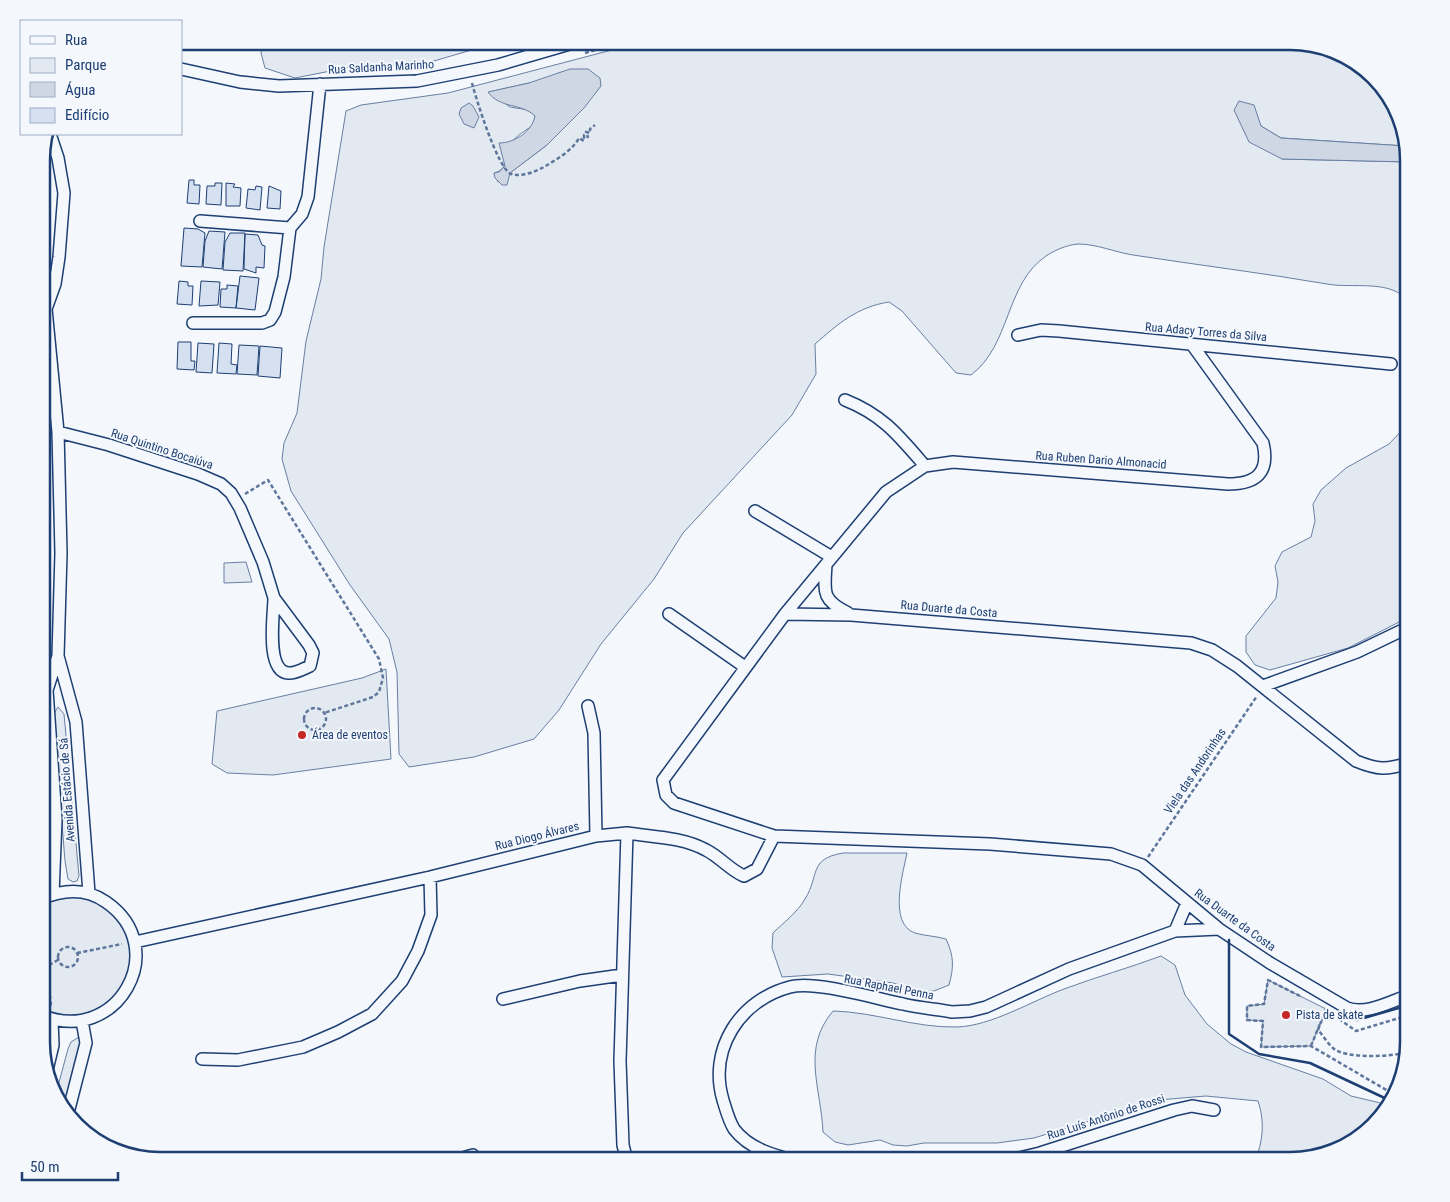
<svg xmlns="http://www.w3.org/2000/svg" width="1450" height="1202" font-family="'Roboto Condensed',sans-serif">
<rect width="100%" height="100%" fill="#f4f7fb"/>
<path fill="#e3e9f0" stroke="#687fa3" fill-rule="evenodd" d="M 263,41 L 502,41 L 434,61 L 403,65 L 356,66 L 295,78 L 265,68 L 261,53 Z
M 646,41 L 941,41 L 960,45 L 963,41 L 1290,41 L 1335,50 L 1368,71 L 1400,114 L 1406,146 L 1281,138 L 1261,126 L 1239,102 L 1282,159 L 1409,162 L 1409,303 C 1393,278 1352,289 1327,284 C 1263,273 1198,265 1133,255 C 1114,252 1097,244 1078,244 C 1067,245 1055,250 1046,256 C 1005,284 1011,345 971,375 L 956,373 L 902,311 L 889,302 C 857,307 838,324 815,344 L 816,374 L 792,415 L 683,533 L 654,579 L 601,644 L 559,710 L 534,739 L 474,757 L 409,767 L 399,754 L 397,672 L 389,639 L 350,585 L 291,491 L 282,459 L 284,443 L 297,413 L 306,341 L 321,279 L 324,247 L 346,111 L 361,105 L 448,93 ZM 529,83 L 562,129 L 547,145 L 498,182 L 494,173 C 511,169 503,153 511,143 C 515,137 527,129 534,125 L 535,116 L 529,110 L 510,107 L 489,92 Z
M 1409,423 L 1409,617 L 1348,648 L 1270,670 L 1255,665 L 1246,652 L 1246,636 L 1276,598 L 1278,582 L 1275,566 L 1282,552 L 1311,537 L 1315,521 L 1313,504 L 1321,490 L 1346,468 L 1389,444 Z
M 246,562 L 252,582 L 224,583 L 224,563 Z
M 386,669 L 391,759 L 273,775 L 227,773 L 212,764 L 217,711 L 362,678 Z
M 58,707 L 64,714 L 79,876 L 77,881 L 73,882 L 68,879 L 65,861 L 53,715 Z
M 843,853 L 907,853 C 903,873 888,924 915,933 C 925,936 936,936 946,939 C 954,956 954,967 949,985 L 934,991 L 921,992 L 893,983 L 828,974 L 782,977 L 772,948 L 773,933 C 784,922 797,913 805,899 C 820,875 808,859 843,853 Z
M 53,894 L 100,898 L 134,939 L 132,980 L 94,1018 L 42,1015 L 41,899 Z
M 1161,956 L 1175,965 L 1185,995 L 1207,1024 L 1231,1044 L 1246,1052 L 1323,1079 L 1351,1096 L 1389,1105 L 1379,1120 L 1336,1152 L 1290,1161 L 1255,1161 C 1263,1142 1265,1121 1258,1101 L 1206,1096 L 1158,1100 L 1034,1138 L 997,1143 L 924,1143 L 907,1146 L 893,1145 L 880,1140 L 848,1145 L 835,1142 L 823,1132 C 821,1087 801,1049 833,1011 C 875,1012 915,1028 957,1027 C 991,1026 1032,1001 1064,989 C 1096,977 1129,968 1161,956 Z
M 1268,980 L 1326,1009 L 1311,1046 L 1261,1047 L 1263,1021 L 1247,1020 L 1247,1006 L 1264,1004 Z
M 79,1037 L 82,1044 L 65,1109 L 55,1097 L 68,1049 L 71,1042 Z"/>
<path fill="#cfd7e4" stroke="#687fa3" d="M 570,69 L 588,69 L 600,78 L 601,86 L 584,108 L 547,145 L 510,173 L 507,185 L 502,185 L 495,178 L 494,173 L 499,172 L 505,166 L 499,143 C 514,143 532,132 535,116 C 522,103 500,109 488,92 L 529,83 Z
M 1239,101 L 1254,105 L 1261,126 L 1281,138 L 1406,146 L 1409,162 L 1282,159 L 1249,142 L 1234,110 Z
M 469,103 L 473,106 L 479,117 L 474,128 L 464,124 L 459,114 L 461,108 Z"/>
<path fill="#d5e0f0" stroke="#1d3f73" d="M 189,180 L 194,180 L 194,185 L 200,185 L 199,204 L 187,203 Z
M 215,183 L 222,183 L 221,205 L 206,204 L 207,186 L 215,186 Z
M 226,183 L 235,184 L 233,187 L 241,188 L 240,206 L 226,206 Z
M 256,186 L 262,187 L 260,210 L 246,208 L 248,189 L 255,190 Z
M 269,186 L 281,191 L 280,209 L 267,208 Z
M 184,228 L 198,229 L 205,233 L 202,267 L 181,266 Z
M 209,231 L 225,232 L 222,269 L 203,267 L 205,241 Z
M 230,233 L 245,233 L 243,271 L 223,270 L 225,242 Z
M 245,234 L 258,235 L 262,245 L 265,246 L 264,268 L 256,267 L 256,273 L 244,269 Z
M 240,276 L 259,278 L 255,310 L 236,308 Z
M 179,281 L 188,282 L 188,286 L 193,286 L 192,305 L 177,304 Z
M 201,281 L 220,282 L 218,305 L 199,306 Z
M 227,285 L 238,286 L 236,308 L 220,307 L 221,289 L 227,289 Z
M 178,342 L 191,342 L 191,361 L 195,361 L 194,370 L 177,369 Z
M 198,343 L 214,344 L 212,373 L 196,372 Z
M 219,343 L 232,344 L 231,364 L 237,365 L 236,374 L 217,373 Z
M 239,345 L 259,346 L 257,375 L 237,374 Z
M 260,346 L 282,348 L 280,378 L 258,376 Z"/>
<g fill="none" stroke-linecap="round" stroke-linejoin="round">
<defs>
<path id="minor" d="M 181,69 L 240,82 L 279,86 L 417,81 L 498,65 L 580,41
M 50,134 L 58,158 L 64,193 L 59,257 L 55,284 L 46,309 L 58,432 L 61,553 L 58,656 L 76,722 L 89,893
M 200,221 L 290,228
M 193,323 L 262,323 L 270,320 L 275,312 L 284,277 L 290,228 L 302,214 L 308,197 L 320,84
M 1018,335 L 1041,330 L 1059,331 L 1391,364
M 845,400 C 883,415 899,436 925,466
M 58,432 L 109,445 L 198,474 L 221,484 L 231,493 L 240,508 L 263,562 L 274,598 L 309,645 L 313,653 L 310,666 C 303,669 295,674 288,673 C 265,671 274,613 274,598
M 755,511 L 830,556
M 826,565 C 824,593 822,600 848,613
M 669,614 L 745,667
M 785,614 L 886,492 L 925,466 L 953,462 L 1228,484 C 1256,484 1270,473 1263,443 L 1193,346
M 1263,686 L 1357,652 L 1409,627
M 588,706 L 594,733 L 596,836
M 627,833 C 653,837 682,837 706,850 C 720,857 730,870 744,876 L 757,869 L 774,836 L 990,844 L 1111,854 L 1142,865 L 1219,929 L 1270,963 L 1347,1008 C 1367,1015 1389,1002 1409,995
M 774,836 L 674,803 L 666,795 L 663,780 L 785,614 L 851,615 L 1191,643 L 1212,650 L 1237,666 L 1356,761 C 1378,770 1386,770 1409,763
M 53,894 L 56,819 L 47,690 L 58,656
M 1175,931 L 1187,903
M 135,942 L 430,877 L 596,836 L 627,833 L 620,1061 L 623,1145 L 627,1161
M 503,999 L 580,981 L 622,975
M 41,1015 C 117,1047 173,948 106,902 C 86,888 64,889 41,899
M 202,1059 L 238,1060 L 303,1047 L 338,1032 L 372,1014 L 402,981 L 418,951 L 431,915 L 430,877
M 47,1070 L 53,1045 L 52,1020
M 68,1113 L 86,1043 L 82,1021
M 452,1161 L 473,1155
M 797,1161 C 775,1156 749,1149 734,1129 C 729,1121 726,1110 723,1100 C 708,1049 740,1000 790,987 C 815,980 877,999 903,1004 C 919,1008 936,1009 952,1012 L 970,1011 L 986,1007 L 1069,969 L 1175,931 L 1219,929
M 829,1161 L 924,1161
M 1007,1161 L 1040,1153 L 1174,1110 L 1192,1106 L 1214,1110"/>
</defs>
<use href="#minor" stroke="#1d3f73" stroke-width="14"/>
<path stroke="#5e769c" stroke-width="2.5" stroke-dasharray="4 2.5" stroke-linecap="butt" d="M 585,53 L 627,41
M 472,83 C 476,99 498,169 511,174 C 523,177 534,172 544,167 C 557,159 572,151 579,138 L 584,141 L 584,135 L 588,137 L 586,132 L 590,133 L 590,129 L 595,125
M 245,494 L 268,480 L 379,659 L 383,678 L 379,692 L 373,697 L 324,713
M304 719a11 11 0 1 1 22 0a11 11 0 1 1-22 0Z
M 1148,857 L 1257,696
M 41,911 L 51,1006
M58 957a10 10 0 1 1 20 0a10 10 0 1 1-20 0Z
M 77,953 L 122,944
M 49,965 L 58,960
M 1300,996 L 1268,980 L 1264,1004 L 1247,1006 L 1247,1020 L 1263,1021 L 1261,1047 L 1311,1046 L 1395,1095
M 1339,1019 L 1356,1031 L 1409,1015
M 1311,1046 L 1326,1009 L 1318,1030 C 1323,1035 1327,1043 1333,1048 C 1344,1059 1393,1057 1407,1052"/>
<use href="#minor" stroke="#f4f7fb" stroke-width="11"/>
<path stroke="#1d3f73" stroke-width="2.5" d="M 1229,940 L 1229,1034 L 1259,1054 L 1310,1063 L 1391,1101
M 1344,1012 L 1357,1020 L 1409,1005"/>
</g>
<g fill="#c62828" stroke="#f4f7fb" stroke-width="2">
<circle cx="302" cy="735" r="5"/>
<circle cx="1286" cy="1015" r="5"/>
</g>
<g text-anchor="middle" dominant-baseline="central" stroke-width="4" stroke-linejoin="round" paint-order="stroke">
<g font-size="12" fill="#1d3f73" stroke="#f4f7fb">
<text transform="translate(381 67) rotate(-3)">Rua Saldanha Marinho</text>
<text transform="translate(1206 332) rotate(5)">Rua Adacy Torres da Silva</text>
<text transform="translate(162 449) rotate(18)">Rua Quintino Bocaiúva</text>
<text transform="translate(1101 460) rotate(4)">Rua Ruben Dario Almonacid</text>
<text transform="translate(949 609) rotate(5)">Rua Duarte da Costa</text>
<text transform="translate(1195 771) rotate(-56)">Viela das Andorinhas</text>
<text transform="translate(67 790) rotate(-94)">Avenida Estácio de Sá</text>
<text transform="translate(537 836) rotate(-14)">Rua Diogo Álvares</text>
<text transform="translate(1235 920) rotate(36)">Rua Duarte da Costa</text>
<text transform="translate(889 987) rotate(11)">Rua Raphael Penna</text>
<text transform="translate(1106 1117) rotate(-18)">Rua Luís Antônio de Rossi</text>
</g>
<g font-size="12" fill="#1d3f73" stroke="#f4f7fb" text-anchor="start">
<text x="312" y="735">Área de eventos</text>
<text x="1296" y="1015">Pista de skate</text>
</g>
</g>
<path d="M0 0H1450V1202H0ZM160 50H1290A110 110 0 0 1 1400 160V1042A110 110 0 0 1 1290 1152H160A110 110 0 0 1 50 1042V160A110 110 0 0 1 160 50Z" fill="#f4f7fb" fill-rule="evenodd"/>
<path fill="none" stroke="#1d3f73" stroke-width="2.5" d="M160 50H1290A110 110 0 0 1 1400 160V1042A110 110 0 0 1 1290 1152H160A110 110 0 0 1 50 1042V160A110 110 0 0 1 160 50Z"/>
<rect x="20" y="20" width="162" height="115" fill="#f4f7fb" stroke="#9eadc5"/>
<rect x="30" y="36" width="25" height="8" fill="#f4f7fb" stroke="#9eadc5"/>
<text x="65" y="45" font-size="15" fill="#1d3f73">Rua</text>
<rect x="30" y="58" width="25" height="15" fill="#e3e9f0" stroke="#9eadc5"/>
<text x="65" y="70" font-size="15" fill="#1d3f73">Parque</text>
<rect x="30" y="82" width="25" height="15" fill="#cfd7e4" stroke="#9eadc5"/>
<text x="65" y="95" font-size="15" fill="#1d3f73">Água</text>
<rect x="30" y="108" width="25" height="15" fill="#d5e0f0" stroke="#9eadc5"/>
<text x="65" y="120" font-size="15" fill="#1d3f73">Edifício</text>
<path d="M22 1172v8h96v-8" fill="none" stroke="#1d3f73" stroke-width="2.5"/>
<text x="30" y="1172" font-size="15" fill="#1d3f73" stroke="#f4f7fb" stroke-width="4" paint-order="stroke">50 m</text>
</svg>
